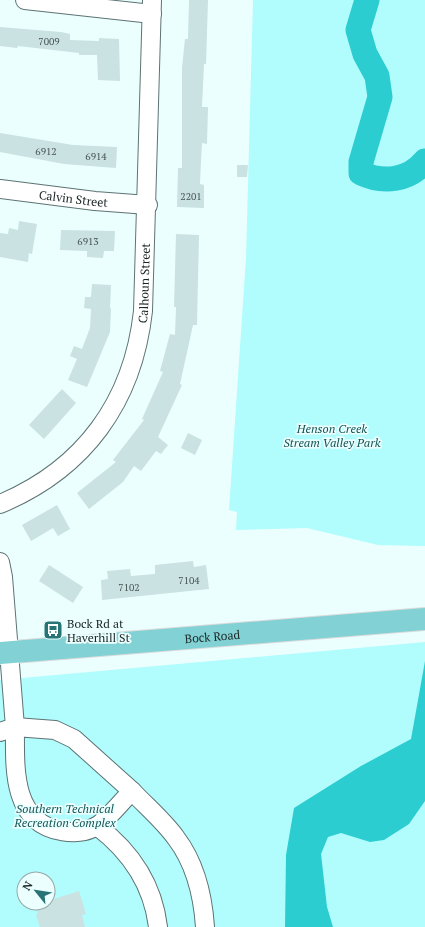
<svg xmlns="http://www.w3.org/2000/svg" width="425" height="927" font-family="'PT Serif',serif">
<rect width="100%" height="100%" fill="#ebffff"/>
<path fill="#b1fcfd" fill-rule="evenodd" d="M 253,0 L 425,0 L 425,546 L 378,545 L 307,528 L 236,530 L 237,512 L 229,510 L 246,258 Z
M 425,642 L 425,927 L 0,927 L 0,680 ZM 24,879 L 48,879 L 48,903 L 24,903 Z"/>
<path fill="#2ccdd1" d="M 425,661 L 425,801 L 409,824 L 384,840 L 370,842 L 341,833 L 328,837 L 321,854 L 327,907 L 333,927 L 285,927 L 286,855 L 294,808 L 361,766 L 411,739 Z"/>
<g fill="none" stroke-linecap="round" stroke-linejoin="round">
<path stroke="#2ccdd1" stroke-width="25" d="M 367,0 L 358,30 L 365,54 L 377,76 L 380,97 L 361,162 L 361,173 C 384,184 409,180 425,161"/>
</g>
<path fill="#cae2e2" d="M 189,0 L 208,0 L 206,64 L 204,64 L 202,107 L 208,107 L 207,144 L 202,143 L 201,160 L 200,184 L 204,185 L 204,208 L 177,207 L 178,168 L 182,168 L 182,68 L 185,39 L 188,39 Z
M 0,27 L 61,32 L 70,34 L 70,40 L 99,41 L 99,38 L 119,39 L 120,81 L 98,80 L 97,55 L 79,55 L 79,53 L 18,46 L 17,48 L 0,46 Z
M 0,133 L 73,145 L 117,147 L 116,168 L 64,164 L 0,152 Z
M 237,165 L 248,165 L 247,177 L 237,177 Z
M 19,221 L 37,224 L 32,254 L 29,253 L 28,262 L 0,257 L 0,233 L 8,234 L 9,228 L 18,230 Z
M 61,230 L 115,231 L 114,251 L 104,251 L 103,258 L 87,257 L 87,251 L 60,250 Z
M 176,234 L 199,235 L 197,325 L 193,325 L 180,384 L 182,385 L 158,437 L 168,445 L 161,454 L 156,451 L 141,471 L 134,466 L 123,482 L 89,509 L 77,493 L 116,462 L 113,460 L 144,420 L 142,419 L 163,372 L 160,371 L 170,334 L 175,335 L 176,307 L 174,307 Z
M 92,284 L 111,285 L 110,308 L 111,308 L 110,332 L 87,387 L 68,380 L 77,359 L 70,356 L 74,346 L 82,349 L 90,328 L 91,309 L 84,308 L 85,297 L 91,297 Z
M 62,389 L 76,403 L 44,439 L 29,425 Z
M 188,433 L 202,440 L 195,455 L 181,448 Z
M 57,505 L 70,529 L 58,536 L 53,528 L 31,541 L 22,525 Z
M 193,561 L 194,567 L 206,565 L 209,589 L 102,600 L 101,580 L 108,579 L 107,571 L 130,569 L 131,576 L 155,574 L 155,565 Z
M 49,565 L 83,587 L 73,603 L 39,581 Z
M 79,891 L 86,914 L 82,915 L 85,927 L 40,927 L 36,915 L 38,914 L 36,909 L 39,905 L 48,903 L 48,901 Z"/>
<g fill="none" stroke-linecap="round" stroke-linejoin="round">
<defs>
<g id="minor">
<path d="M 25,0 L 152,14"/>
<path id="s1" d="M 0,189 L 95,201 L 148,205"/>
<path id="s2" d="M 0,504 C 84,469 133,402 143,311 L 152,0"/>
<path d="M 0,562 L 3,577 L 15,727 L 0,732"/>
<path d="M 15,727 L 55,730 L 74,739 L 132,791 C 122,801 108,819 97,826 C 85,833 74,833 61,831 C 11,822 15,766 15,727 Z"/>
<path d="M 132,791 C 146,806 164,821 176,838 C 195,863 203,897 205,927"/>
<path d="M 97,826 C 130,851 153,885 158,927"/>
</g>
<g id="major">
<path id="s3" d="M 0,653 L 425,619"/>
</g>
</defs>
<use href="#minor" stroke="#5d7273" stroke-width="20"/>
<use href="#major" stroke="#dbdcdc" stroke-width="24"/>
<use href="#minor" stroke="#fff" stroke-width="18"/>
<use href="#major" stroke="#82d1d4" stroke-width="22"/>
</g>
<defs>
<symbol id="bus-square" viewBox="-11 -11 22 22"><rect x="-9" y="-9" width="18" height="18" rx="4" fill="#287375" stroke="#ebffff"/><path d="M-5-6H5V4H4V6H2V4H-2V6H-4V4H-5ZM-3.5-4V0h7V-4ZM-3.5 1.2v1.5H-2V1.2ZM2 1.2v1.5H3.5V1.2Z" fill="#fff"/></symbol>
</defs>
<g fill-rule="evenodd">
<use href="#bus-square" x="42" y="619" width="22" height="22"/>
</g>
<g text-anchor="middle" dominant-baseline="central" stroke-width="3.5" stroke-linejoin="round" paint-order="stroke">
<g font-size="10" fill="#485454">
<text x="49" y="41">7009</text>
<text x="46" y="151">6912</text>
<text x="96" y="156">6914</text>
<text x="191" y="196">2201</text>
<text x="88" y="241">6913</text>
<text x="189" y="580">7104</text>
<text x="129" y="587">7102</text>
</g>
<g font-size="12" fill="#1c2525" stroke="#ebffff">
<text stroke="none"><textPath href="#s1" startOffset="74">Calvin Street</textPath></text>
<text stroke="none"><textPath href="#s2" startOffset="281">Calhoun Street</textPath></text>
<text stroke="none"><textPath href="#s3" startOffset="213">Bock Road</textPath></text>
</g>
<g font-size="12" font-style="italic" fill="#155556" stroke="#ebffff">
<text x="332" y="428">Henson Creek<tspan x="332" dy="14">Stream Valley Park</tspan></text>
<text x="65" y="808">Southern Technical<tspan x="65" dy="14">Recreation Complex</tspan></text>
</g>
<g font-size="12" fill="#1c2525" stroke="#ebffff" text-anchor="start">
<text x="67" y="623">Bock Rd at<tspan x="67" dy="14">Haverhill St</tspan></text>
</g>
</g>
<g transform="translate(36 891) rotate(300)"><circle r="19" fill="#ebffff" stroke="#98a8a8"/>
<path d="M0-3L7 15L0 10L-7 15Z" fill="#287375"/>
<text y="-6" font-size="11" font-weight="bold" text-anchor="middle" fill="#1c2525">N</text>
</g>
</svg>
